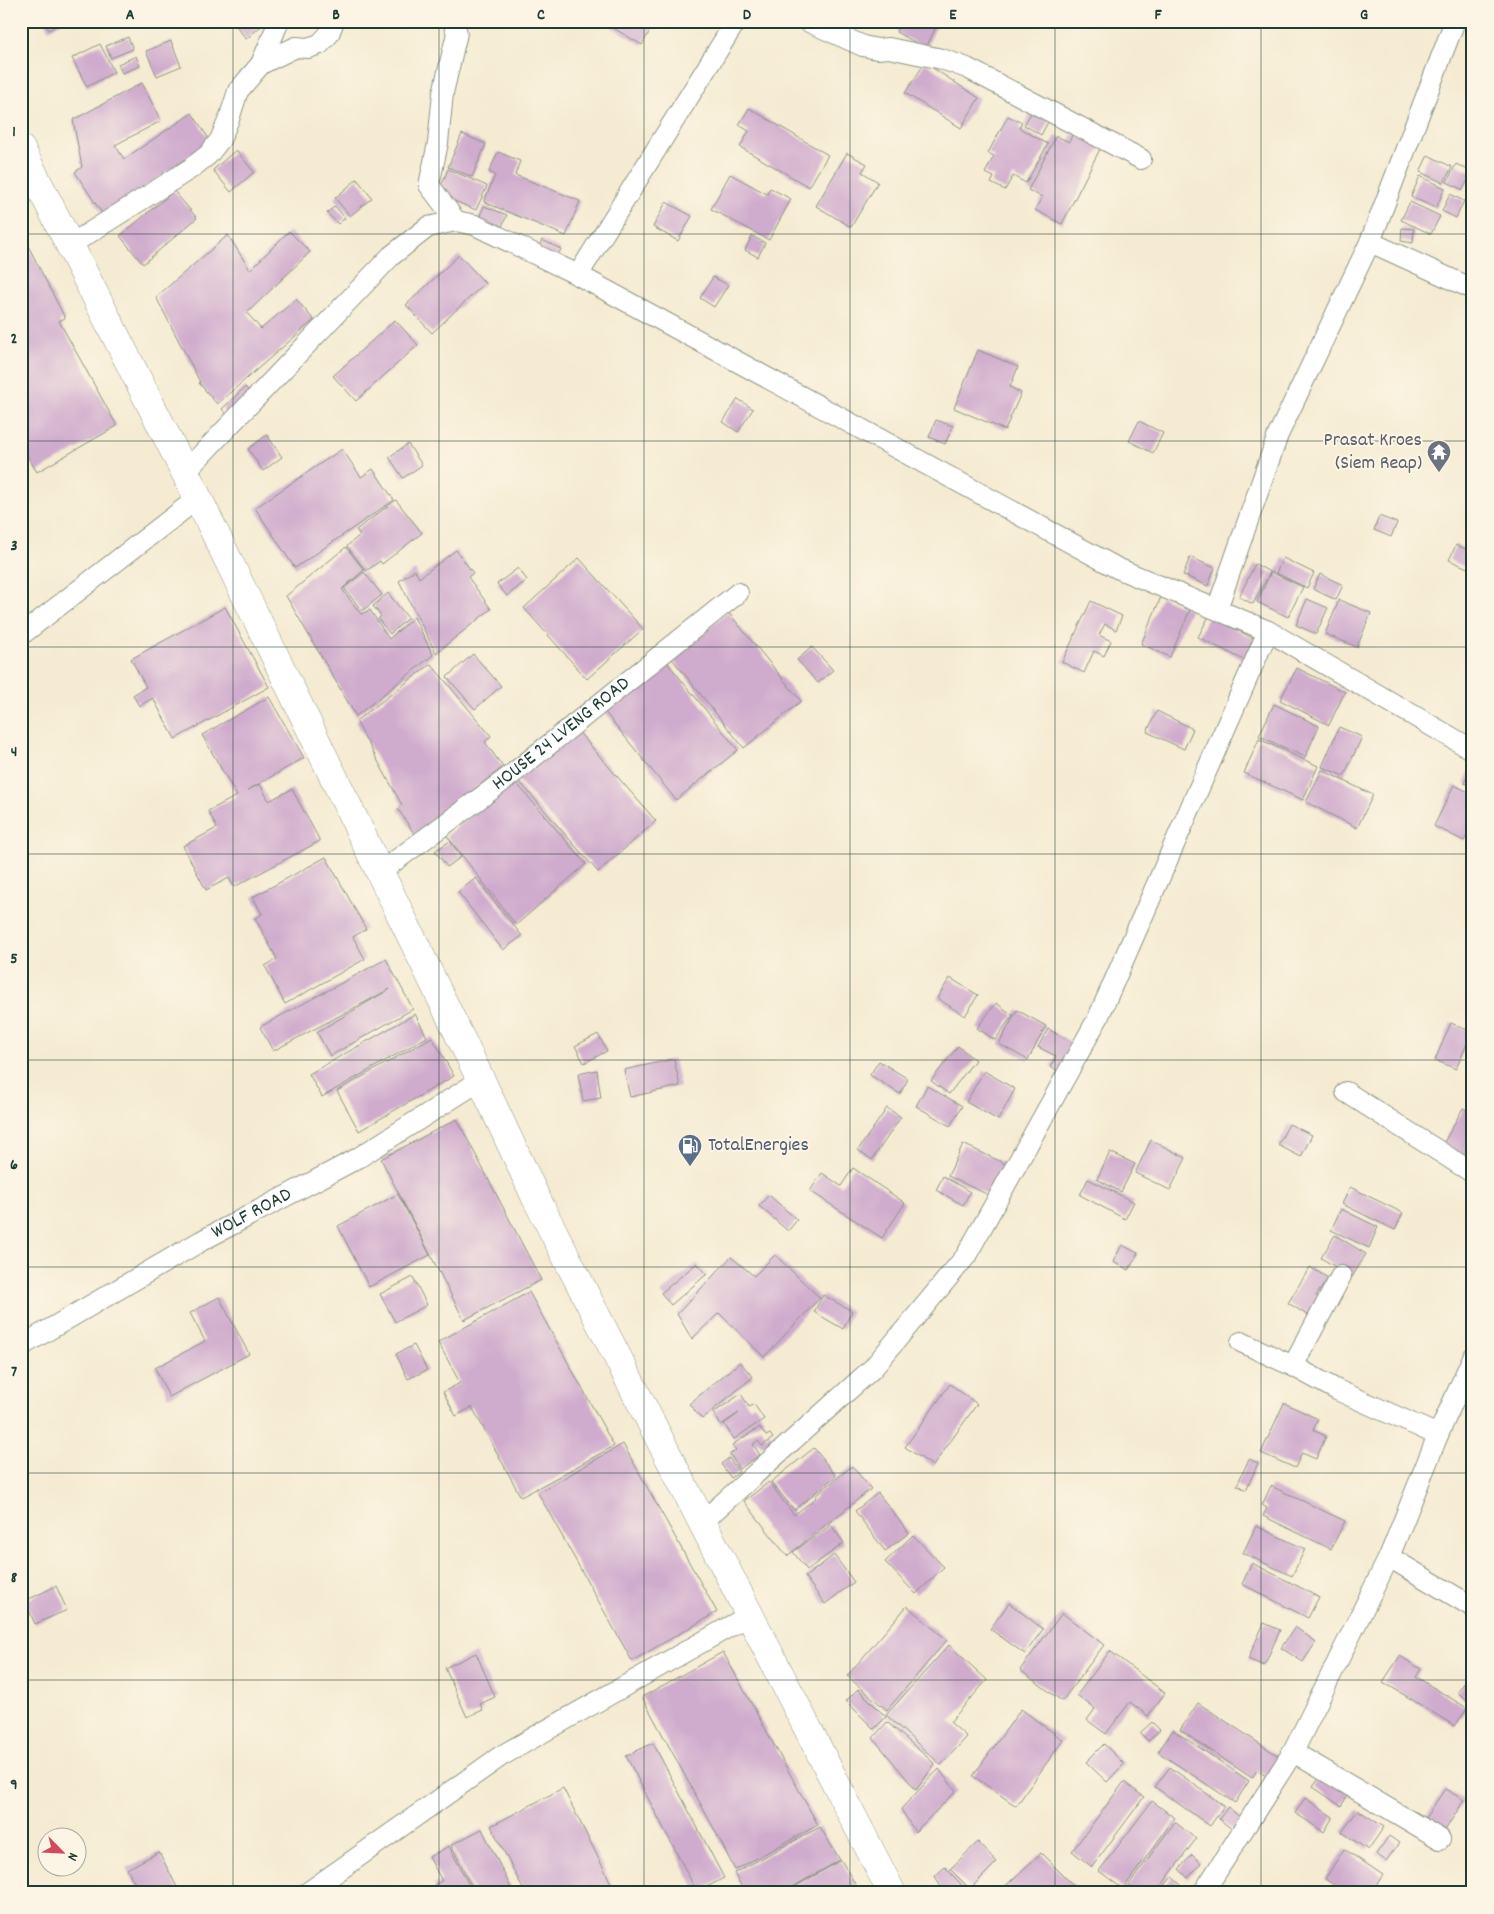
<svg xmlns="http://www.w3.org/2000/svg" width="1494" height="1914" font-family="Dekko,sans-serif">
<rect width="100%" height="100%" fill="#fcf5e5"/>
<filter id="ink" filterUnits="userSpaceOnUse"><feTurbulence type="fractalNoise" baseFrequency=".02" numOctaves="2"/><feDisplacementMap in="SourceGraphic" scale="10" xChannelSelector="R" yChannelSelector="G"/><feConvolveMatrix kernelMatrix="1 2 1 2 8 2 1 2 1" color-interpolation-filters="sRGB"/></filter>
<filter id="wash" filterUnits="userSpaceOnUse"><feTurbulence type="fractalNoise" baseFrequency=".0096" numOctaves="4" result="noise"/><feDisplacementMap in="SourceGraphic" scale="20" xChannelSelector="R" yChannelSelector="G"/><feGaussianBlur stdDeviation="1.12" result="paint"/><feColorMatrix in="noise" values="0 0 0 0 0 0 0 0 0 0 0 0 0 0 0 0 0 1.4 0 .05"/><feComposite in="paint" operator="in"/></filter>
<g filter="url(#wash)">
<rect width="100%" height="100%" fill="#f5ebd2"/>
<g id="blocks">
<path fill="#cfabcd" d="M 44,21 L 64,21 L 49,30 Z
M 236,21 L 267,21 L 246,39 L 234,23 Z
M 610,21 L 646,21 L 653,25 L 642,45 L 608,25 Z
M 902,21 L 939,21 L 926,48 L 896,32 Z
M 128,37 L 133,49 L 111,58 L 106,46 Z
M 171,41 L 181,66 L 157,76 L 146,51 Z
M 100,44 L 114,72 L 87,87 L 72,58 Z
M 136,56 L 140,66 L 122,73 L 118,64 Z
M 925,63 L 979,98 L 961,128 L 905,93 Z
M 142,83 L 161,121 L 115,145 L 124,159 L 192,113 L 211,142 L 103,215 L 75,172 L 82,167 L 73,120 Z
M 749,108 L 828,155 L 809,187 L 740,147 L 749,131 L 739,125 Z
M 1032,111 L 1049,120 L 1041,135 L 1024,125 Z
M 1008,116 L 1022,123 L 1019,128 L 1048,144 L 1026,183 L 1013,176 L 1005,190 L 991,183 L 994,177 L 985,173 L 994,156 L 988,153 Z
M 1073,133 L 1101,147 L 1062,224 L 1035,210 L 1042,197 L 1028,190 L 1056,136 L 1069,142 Z
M 462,134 L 486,144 L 472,177 L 448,167 Z
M 236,150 L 254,172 L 231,192 L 213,170 Z
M 498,152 L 520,161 L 515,175 L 580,201 L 566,236 L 484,202 L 495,175 L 489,172 Z
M 847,153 L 867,164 L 862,172 L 878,182 L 851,227 L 816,206 Z
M 1428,155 L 1452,167 L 1444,183 L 1420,172 Z
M 1456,164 L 1472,172 L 1463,190 L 1447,182 Z
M 448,169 L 487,186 L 476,210 L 438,194 Z
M 730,174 L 767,194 L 770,188 L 791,199 L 769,240 L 711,209 Z
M 1420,176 L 1445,188 L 1436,208 L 1411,197 Z
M 357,179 L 372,198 L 350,216 L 335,198 Z
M 174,191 L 197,218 L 143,264 L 120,236 Z
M 1450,194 L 1464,201 L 1456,218 L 1442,211 Z
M 666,202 L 692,216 L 678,241 L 653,227 Z
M 1410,202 L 1440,216 L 1431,234 L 1401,220 Z
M 335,206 L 345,218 L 338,224 L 327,213 Z
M 484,206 L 507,215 L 500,231 L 477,222 Z
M 1402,228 L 1414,229 L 1413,243 L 1401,241 Z
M 289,231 L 310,252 L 247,313 L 261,329 L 296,299 L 314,320 L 217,404 L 199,383 L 200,382 L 156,297 L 228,235 L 250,270 Z
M 21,232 L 65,318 L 59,321 L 117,426 L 37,472 L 21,445 Z
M 752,236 L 765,243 L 758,257 L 745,250 Z
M 542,240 L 561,249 L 555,261 L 536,252 Z
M 459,255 L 485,283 L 432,333 L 406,305 Z
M 713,277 L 728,285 L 714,307 L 700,298 Z
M 395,320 L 418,345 L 356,401 L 333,376 Z
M 978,350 L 1018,367 L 1010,387 L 1021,393 L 1005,430 L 954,408 Z
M 245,387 L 255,398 L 232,420 L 222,409 Z
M 738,399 L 753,409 L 738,432 L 723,422 Z
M 936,420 L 953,426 L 945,444 L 929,437 Z
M 1139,421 L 1163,433 L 1153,453 L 1129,441 Z
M 267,435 L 282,457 L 263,471 L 248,449 Z
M 408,444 L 422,465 L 403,478 L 389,457 Z
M 342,449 L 361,477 L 373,469 L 394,500 L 295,568 L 255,508 Z
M 396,500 L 422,533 L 382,564 L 380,561 L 366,571 L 347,546 L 360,535 L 356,530 Z
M 1379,516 L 1397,523 L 1391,537 L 1374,530 Z
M 1456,545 L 1473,552 L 1473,562 L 1470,569 L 1449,560 Z
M 346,547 L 364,570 L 342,589 L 361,614 L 370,610 L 389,639 L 414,617 L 433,655 L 356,716 L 286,596 Z
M 456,550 L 473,573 L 468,577 L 491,609 L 436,653 L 399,581 L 415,570 L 419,578 Z
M 1190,557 L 1215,568 L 1208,586 L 1183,575 Z
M 579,558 L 643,629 L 587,679 L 524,608 Z
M 1283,558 L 1314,573 L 1307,588 L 1276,573 Z
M 1255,564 L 1270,572 L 1253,604 L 1239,597 Z
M 518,568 L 527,580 L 507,596 L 497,584 Z
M 364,572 L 382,595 L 362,611 L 344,588 Z
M 1271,572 L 1303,587 L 1288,617 L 1257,602 Z
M 1320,574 L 1343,585 L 1336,600 L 1313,589 Z
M 388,593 L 408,618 L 390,634 L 378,619 L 381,616 L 373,606 Z
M 1161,597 L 1190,610 L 1170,657 L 1141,644 Z
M 1307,599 L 1328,608 L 1316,634 L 1296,625 Z
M 1339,600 L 1371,613 L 1357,647 L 1325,634 Z
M 1091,601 L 1122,616 L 1116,630 L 1105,624 L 1099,635 L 1111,641 L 1104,656 L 1094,651 L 1084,673 L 1062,662 Z
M 225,607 L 269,687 L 175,739 L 153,698 L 139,706 L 133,695 L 146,687 L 131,659 Z
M 728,612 L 801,701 L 744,748 L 672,659 Z
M 1209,616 L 1257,640 L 1246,661 L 1198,637 Z
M 812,647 L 833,670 L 818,683 L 797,660 Z
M 473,654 L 501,686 L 475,709 L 447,677 Z
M 666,661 L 738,750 L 676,800 L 604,711 Z
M 431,664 L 491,736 L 485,742 L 503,767 L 415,835 L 398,809 L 402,805 L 356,721 Z
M 1297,668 L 1345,692 L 1329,725 L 1280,700 Z
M 269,697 L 304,758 L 248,790 L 260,784 L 269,801 L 292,789 L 320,841 L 234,887 L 229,878 L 206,890 L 183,846 L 217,828 L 208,811 L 237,796 L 202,735 Z
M 1274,704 L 1319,726 L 1305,757 L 1259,736 Z
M 1157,711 L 1193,729 L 1184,749 L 1147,732 Z
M 1339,727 L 1362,737 L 1344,776 L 1322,767 Z
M 576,729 L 656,821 L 598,872 L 518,780 Z
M 1259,739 L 1318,766 L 1303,800 L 1244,773 Z
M 1473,765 L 1473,787 L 1464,783 Z
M 1322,770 L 1373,795 L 1357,828 L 1306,802 Z
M 512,778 L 586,864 L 516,925 L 447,836 Z
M 1454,785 L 1473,794 L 1473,824 L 1464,841 L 1434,826 Z
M 450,841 L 461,857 L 447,867 L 435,851 Z
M 326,857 L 366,929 L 353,937 L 365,959 L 285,1004 L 265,966 L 277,959 L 255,918 L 262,914 L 253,897 Z
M 476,878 L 522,936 L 503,950 L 458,892 Z
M 386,959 L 413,1009 L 330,1056 L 317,1032 L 390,989 L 273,1051 L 260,1027 Z
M 950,978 L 978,995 L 965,1016 L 937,998 Z
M 996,1003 L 1013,1015 L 995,1040 L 977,1028 Z
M 1017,1010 L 1046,1026 L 1028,1060 L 999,1044 Z
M 415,1014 L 427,1037 L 322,1097 L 309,1074 Z
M 1451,1023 L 1472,1032 L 1456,1069 L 1435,1060 Z
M 1048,1029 L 1073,1043 L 1063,1073 L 1050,1067 L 1056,1056 L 1038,1047 Z
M 598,1034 L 607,1051 L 584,1063 L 575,1046 Z
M 432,1037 L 454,1076 L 359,1131 L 337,1091 Z
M 958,1046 L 975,1060 L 949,1094 L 931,1081 Z
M 674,1059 L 680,1086 L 630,1097 L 624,1070 Z
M 879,1061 L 908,1079 L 900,1094 L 870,1075 Z
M 597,1070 L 601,1098 L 583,1101 L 578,1074 Z
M 984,1071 L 1015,1089 L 998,1120 L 966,1102 Z
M 927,1086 L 962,1106 L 950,1126 L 916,1106 Z
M 887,1108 L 901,1117 L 872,1160 L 858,1150 Z
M 1463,1108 L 1473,1113 L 1473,1161 L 1443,1144 Z
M 457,1119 L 541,1280 L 464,1320 L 381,1159 Z
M 1289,1124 L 1312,1135 L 1301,1157 L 1278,1145 Z
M 1151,1140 L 1186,1158 L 1170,1190 L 1135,1173 Z
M 963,1144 L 1008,1165 L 993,1197 L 948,1176 Z
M 1110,1152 L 1135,1164 L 1121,1192 L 1097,1179 Z
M 853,1168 L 905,1203 L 882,1238 L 810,1191 L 822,1173 L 841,1186 Z
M 943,1176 L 970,1192 L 963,1205 L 936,1190 Z
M 1088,1179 L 1134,1202 L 1125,1219 L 1080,1195 Z
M 1350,1187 L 1403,1213 L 1395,1230 L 1342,1204 Z
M 398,1194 L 430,1255 L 369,1287 L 338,1226 Z
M 769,1195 L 797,1220 L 788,1231 L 759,1206 Z
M 1341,1209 L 1378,1227 L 1369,1248 L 1331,1230 Z
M 1335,1235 L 1366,1254 L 1352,1277 L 1321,1258 Z
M 1122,1245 L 1138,1253 L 1129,1270 L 1113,1262 Z
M 775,1255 L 820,1298 L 764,1357 L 719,1313 L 692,1339 L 677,1314 L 731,1257 L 754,1276 Z
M 697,1263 L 707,1274 L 671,1305 L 661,1293 Z
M 1310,1267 L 1328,1278 L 1316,1296 L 1327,1302 L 1315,1320 L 1288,1303 Z
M 413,1277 L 427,1305 L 395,1322 L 380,1294 Z
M 529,1292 L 614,1446 L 521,1497 L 472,1407 L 456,1416 L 443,1392 L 460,1383 L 438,1342 Z
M 823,1295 L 852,1311 L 843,1329 L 814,1312 Z
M 219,1297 L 249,1354 L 169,1397 L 155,1368 L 205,1341 L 190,1313 Z
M 414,1345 L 427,1370 L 408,1379 L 396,1354 Z
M 740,1362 L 753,1377 L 702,1419 L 689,1404 Z
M 950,1384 L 977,1404 L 933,1466 L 905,1447 Z
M 741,1394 L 749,1407 L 754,1404 L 764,1419 L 734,1439 L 724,1424 L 739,1413 L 721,1425 L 713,1413 Z
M 1284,1403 L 1318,1419 L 1313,1430 L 1326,1436 L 1316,1459 L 1302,1453 L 1295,1468 L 1261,1453 Z
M 760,1427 L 766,1436 L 770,1434 L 773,1438 L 762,1446 L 758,1441 L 753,1444 L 760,1455 L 739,1469 L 730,1454 L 736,1450 L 732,1445 Z
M 623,1444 L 717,1612 L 632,1661 L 538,1493 Z
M 814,1448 L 836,1476 L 794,1510 L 771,1482 Z
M 729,1458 L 739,1472 L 731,1478 L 721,1464 Z
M 1249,1459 L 1258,1463 L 1246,1490 L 1237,1485 Z
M 852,1466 L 871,1489 L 787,1556 L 744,1501 L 769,1482 L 794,1515 L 816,1498 L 815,1496 Z
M 1271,1486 L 1345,1521 L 1331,1549 L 1263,1516 L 1267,1508 L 1262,1505 Z
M 878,1493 L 909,1533 L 885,1551 L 855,1511 Z
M 831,1525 L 844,1543 L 807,1570 L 793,1552 Z
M 1256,1526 L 1305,1549 L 1292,1576 L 1243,1553 Z
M 913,1535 L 944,1567 L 916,1594 L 885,1562 Z
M 834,1555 L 854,1582 L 825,1604 L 805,1577 Z
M 1252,1563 L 1319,1597 L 1308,1618 L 1242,1584 Z
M 56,1586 L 67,1610 L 35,1624 L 25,1601 Z
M 1009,1603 L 1043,1629 L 1025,1654 L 990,1629 Z
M 907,1606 L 947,1640 L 887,1710 L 847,1676 Z
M 1062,1613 L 1104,1645 L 1062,1701 L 1020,1670 Z
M 1264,1623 L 1280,1630 L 1264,1666 L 1248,1659 Z
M 1295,1627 L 1316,1642 L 1303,1662 L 1281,1648 Z
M 949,1645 L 987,1680 L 950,1722 L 967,1737 L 941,1765 L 886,1715 Z
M 1110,1651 L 1165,1693 L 1148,1716 L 1130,1702 L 1106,1734 L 1087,1720 L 1095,1709 L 1077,1695 Z
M 723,1652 L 818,1825 L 735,1870 L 712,1825 L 642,1697 Z
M 476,1653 L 495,1697 L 480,1704 L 483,1710 L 467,1717 L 445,1668 Z
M 1400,1656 L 1421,1669 L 1416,1677 L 1467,1708 L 1455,1726 L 1383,1682 Z
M 1471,1674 L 1473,1675 L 1473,1705 L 1457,1693 Z
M 858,1689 L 886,1717 L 874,1729 L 846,1701 Z
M 1198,1703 L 1283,1759 L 1270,1779 L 1257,1770 L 1252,1778 L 1180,1730 Z
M 1021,1709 L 1063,1740 L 1016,1806 L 973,1776 Z
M 887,1722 L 935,1764 L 916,1790 L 873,1738 Z
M 1152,1722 L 1160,1730 L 1148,1741 L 1140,1733 Z
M 1173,1730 L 1249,1781 L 1235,1803 L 1158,1752 Z
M 653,1743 L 724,1878 L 697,1892 L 626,1756 Z
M 1104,1744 L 1124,1764 L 1107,1782 L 1086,1762 Z
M 1170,1767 L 1224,1806 L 1210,1826 L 1155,1787 Z
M 939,1769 L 956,1791 L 915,1832 L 901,1809 Z
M 1322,1774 L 1350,1792 L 1341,1806 L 1313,1787 Z
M 1124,1782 L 1144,1797 L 1092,1867 L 1072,1851 Z
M 563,1788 L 616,1893 L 525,1893 L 491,1826 Z
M 1445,1789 L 1464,1800 L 1444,1832 L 1425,1818 Z
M 1305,1798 L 1333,1817 L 1324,1832 L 1295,1813 Z
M 1152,1801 L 1175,1818 L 1123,1889 L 1099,1871 Z
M 1228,1807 L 1242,1819 L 1233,1830 L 1219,1819 Z
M 1358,1810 L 1384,1827 L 1368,1850 L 1342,1832 Z
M 1175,1822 L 1196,1839 L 1156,1893 L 1128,1893 L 1125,1890 Z
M 820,1827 L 840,1860 L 782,1893 L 745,1893 L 734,1873 Z
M 482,1829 L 512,1890 L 507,1893 L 475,1893 L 451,1845 Z
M 1389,1836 L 1399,1843 L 1386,1861 L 1376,1854 Z
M 978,1842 L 997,1862 L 970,1889 L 950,1869 Z
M 449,1846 L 473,1893 L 438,1893 L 434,1885 L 442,1881 L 429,1857 Z
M 1344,1849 L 1383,1875 L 1371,1893 L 1346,1893 L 1325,1879 Z
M 159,1852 L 180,1893 L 140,1893 L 127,1869 Z
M 1041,1853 L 1081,1893 L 998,1893 Z
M 1192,1855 L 1201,1863 L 1188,1878 L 1179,1869 Z
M 841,1860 L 858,1889 L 851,1893 L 784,1893 Z
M 945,1867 L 969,1893 L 944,1893 L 935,1876 Z
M 1172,1877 L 1188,1891 L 1187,1893 L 1159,1892 Z"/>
</g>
</g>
<g filter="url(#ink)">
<use href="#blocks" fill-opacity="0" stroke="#8a9483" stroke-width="1"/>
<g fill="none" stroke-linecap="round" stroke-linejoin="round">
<defs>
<g id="minor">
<path d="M 453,21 L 457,33 L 443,93 L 438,143 L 429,185 L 456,221"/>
<path d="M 807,21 L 863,46 L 877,49 L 889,48 L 942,59 L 967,68 L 1141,159"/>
<path d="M 261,64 L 296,47 L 308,48 L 320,44 L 329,34 L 334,21"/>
<path d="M 1370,242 L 1473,289"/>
<path d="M 70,245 L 190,169 L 208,155 L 220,140 L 229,119 L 238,91 L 261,64 L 279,21"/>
<path d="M 578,275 L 736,21"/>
<path d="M 185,472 L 391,256 L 428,227 L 456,221 L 475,225 L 578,275 L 1117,568 L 1268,631 L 1473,750"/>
<path d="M 1217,609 L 1278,435 L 1370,242 L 1455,21"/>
<path d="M 21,635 L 198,498"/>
<path id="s1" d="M 380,872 L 506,779 L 738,593"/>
<path d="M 1346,1092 L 1473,1173"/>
<path d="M 1341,1276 L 1293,1366 L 1337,1390 L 1438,1435"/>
<path d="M 1241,1342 L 1293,1366"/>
<path id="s2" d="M 21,1346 L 201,1241 L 358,1158 L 481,1080"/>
<path d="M 702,1522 L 873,1368 L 966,1256 L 1098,1018 L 1268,631"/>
<path d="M 1389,1557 L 1473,1607"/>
<path d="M 1293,1752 L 1440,1839"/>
<path d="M 307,1893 L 501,1756 L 750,1615"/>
<path d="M 1203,1893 L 1293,1752 L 1389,1557 L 1438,1435 L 1473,1357"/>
</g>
<path id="trunk" d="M 21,149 L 198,498 L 481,1080 L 536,1198 L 892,1893"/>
</defs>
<use href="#minor" stroke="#8a9483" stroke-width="22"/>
<use href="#trunk" stroke="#8a9483" stroke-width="29"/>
<use href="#minor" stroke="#fff" stroke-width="20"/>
<use href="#trunk" stroke="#fff" stroke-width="28"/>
</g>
</g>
<path fill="none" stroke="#1f3d34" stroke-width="1" stroke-opacity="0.55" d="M 233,21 L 233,1893M 439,21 L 439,1893M 644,21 L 644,1893M 850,21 L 850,1893M 1055,21 L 1055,1893M 1261,21 L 1261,1893M 21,234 L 1473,234M 21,441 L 1473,441M 21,647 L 1473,647M 21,854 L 1473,854M 21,1060 L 1473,1060M 21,1267 L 1473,1267M 21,1473 L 1473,1473M 21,1680 L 1473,1680"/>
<defs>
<symbol id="temple-pin" viewBox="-11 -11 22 30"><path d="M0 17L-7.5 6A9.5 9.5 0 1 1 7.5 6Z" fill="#6b7280" stroke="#fcf5e5"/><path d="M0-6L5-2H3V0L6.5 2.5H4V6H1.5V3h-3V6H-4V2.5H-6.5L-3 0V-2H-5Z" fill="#fff"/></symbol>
<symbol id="fuel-pin" viewBox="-11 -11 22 30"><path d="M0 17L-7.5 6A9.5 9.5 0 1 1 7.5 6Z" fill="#5c6f8a" stroke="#fcf5e5"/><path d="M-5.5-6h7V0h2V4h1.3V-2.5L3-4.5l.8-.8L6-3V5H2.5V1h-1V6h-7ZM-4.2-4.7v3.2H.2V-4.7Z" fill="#fff"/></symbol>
</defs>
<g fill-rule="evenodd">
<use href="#temple-pin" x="1425" y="438" width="28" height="38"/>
<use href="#fuel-pin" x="676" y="1132" width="28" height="38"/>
</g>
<g text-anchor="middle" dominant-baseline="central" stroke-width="4" stroke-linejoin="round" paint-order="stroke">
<g font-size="20" fill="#5b616d" stroke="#fcf5e5" text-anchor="end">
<text x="1422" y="441">Prasat Kroes<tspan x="1422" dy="23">(Siem Reap)</tspan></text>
</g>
<g font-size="20" fill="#1f3d34" stroke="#fcf5e5">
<text stroke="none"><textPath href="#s1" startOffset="228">HOUSE 24 LVENG ROAD</textPath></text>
<text stroke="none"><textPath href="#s2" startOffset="266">WOLF ROAD</textPath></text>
</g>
<g font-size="20" fill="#4e5e75" stroke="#fcf5e5" text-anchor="start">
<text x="708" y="1146">TotalEnergies</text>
</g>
</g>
<rect width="1494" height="1914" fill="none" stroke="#fcf5e5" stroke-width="55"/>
<g transform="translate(62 1852) rotate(114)"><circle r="24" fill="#fcf5e5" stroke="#a4ab9e"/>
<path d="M0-4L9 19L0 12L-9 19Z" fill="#d1495b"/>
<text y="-8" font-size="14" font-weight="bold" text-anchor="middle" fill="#1f3d34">N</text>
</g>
<rect x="28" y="28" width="1438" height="1858" fill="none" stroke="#1f3d34" stroke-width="2"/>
<g font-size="16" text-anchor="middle" font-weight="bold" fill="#1f3d34">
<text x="130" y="19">A</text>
<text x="336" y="19">B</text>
<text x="541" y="19">C</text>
<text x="747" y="19">D</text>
<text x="953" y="19">E</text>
<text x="1158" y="19">F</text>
<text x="1364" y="19">G</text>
<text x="14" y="136">1</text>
<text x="14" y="343">2</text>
<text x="14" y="550">3</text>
<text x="14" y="756">4</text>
<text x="14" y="963">5</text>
<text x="14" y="1169">6</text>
<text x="14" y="1376">7</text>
<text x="14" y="1582">8</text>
<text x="14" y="1789">9</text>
</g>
</svg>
